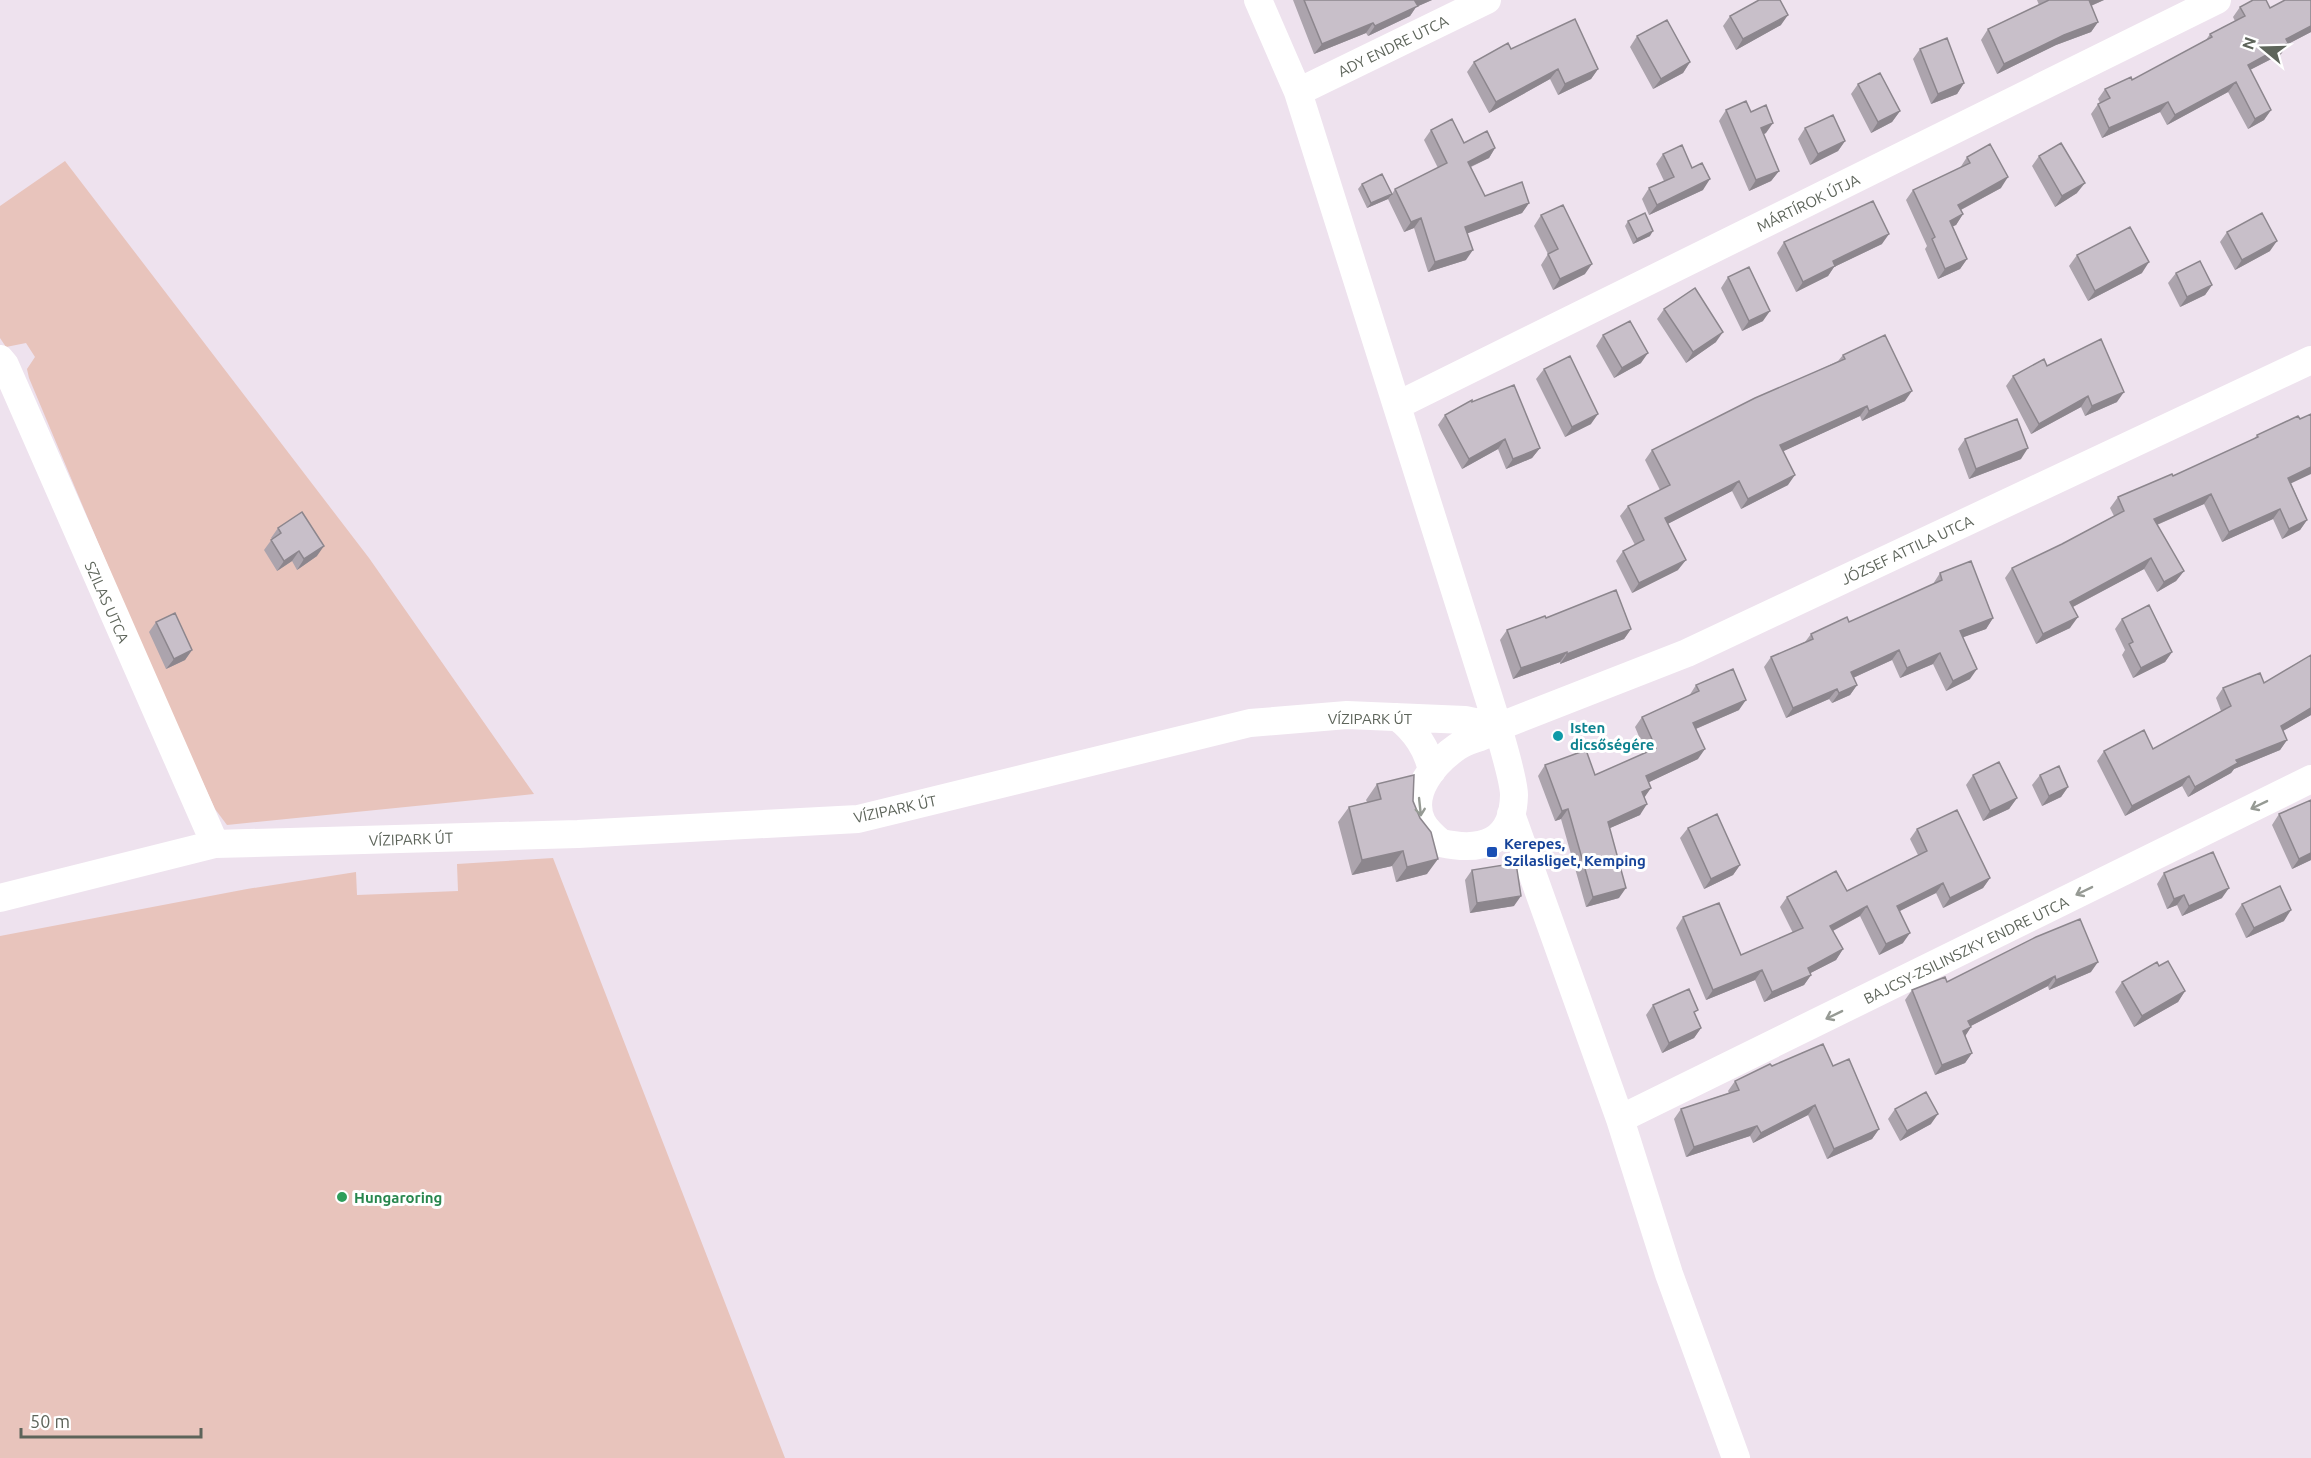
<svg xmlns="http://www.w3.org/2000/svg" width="2311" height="1458" font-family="Ubuntu,sans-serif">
<rect width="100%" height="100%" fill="#eee2ee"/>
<path fill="#e8c4bc" d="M 65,161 L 369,558 L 534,794 L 227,825 L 215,809 L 157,683 L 29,378 L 27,369 L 35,357 L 26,343 L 6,347 L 0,338 L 0,206 Z
M 553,858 L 785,1458 L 0,1458 L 0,936 L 247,889 L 356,872 L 357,895 L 458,891 L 457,864 Z"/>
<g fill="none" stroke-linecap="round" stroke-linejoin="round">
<path stroke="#fff" stroke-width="28" d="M 1258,0 L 1298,92 L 1498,727 C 1502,743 1514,780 1514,795 C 1513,843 1482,852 1441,843 C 1434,837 1426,830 1422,822 C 1408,793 1434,763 1457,747 C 1470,738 1486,738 1498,727 L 1687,653 L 2311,360
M 1298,92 L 1487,0
M 0,359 L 5,365 L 215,844
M 1398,405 L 2217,0
M 1397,717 C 1415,730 1428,750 1432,771
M 1511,814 L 1620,1119 L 1669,1274 L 1736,1458
M 0,898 L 215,844 L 578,834 L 858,819 L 1250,723 L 1347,715 L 1465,720 L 1498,727
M 1620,1119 L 2311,779"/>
</g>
<path fill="#aca4ad" d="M 1293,0 L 1432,0 L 1416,7 L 1410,16 L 1368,36 L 1366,33 L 1314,54 Z
M 2037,0 L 2104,0 L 2091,6 L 2098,22 L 2091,32 L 2056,45 L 1997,74 L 1981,40 L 1988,29 L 2039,5 Z
M 2311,0 L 2311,32 L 2288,44 L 2281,54 L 2250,70 L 2271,110 L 2264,120 L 2248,129 L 2228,92 L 2167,125 L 2160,112 L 2102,138 L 2091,114 L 2098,104 L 2100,103 L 2098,99 L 2105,89 L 2132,80 L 2206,40 L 2210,34 L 2235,21 L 2233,17 L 2240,7 L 2270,8 Z
M 1730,16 L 1781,25 L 1736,50 L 1723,26 Z
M 1637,36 L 1690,62 L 1683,73 L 1653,89 L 1630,47 Z
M 1511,49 L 1598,69 L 1591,79 L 1558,95 L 1550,79 L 1489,113 L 1467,72 L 1474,62 Z
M 1920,49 L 1964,83 L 1957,94 L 1931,104 L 1913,59 Z
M 1858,84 L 1900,111 L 1892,122 L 1871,133 L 1851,94 Z
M 1726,110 L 1751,112 L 1766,133 L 1763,134 L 1779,171 L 1771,181 L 1749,191 L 1719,121 Z
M 1805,128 L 1845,141 L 1838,151 L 1810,165 L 1798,139 Z
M 1431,130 L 1464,143 L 1495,148 L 1489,158 L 1471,167 L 1485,196 L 1529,203 L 1522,213 L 1467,233 L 1466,260 L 1428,272 L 1414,228 L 1404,232 L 1388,199 L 1367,208 L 1358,189 L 1362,184 L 1392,194 L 1395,189 L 1438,168 L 1424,140 Z
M 1663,154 L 1703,190 L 1649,215 L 1642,199 L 1649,188 L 1664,181 L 1656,164 Z
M 2039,156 L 2077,193 L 2055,207 L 2032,166 Z
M 1967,157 L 2001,188 L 1961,210 L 1963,214 L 1956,225 L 1952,226 L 1967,259 L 1960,269 L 1938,279 L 1925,249 L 1927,246 L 1906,200 L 1913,190 L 1960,168 Z
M 1541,215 L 1585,274 L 1553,290 L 1541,265 L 1548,254 L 1534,226 Z
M 1628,221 L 1650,236 L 1633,244 L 1625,226 Z
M 2227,232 L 2270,251 L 2235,270 L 2220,242 Z
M 1784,242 L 1882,244 L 1834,267 L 1828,276 L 1796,292 L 1777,253 Z
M 2077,255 L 2142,273 L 2088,301 L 2069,266 Z
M 2176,273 L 2212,285 L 2205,295 L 2180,307 L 2168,283 Z
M 1728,277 L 1763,321 L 1742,331 L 1721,288 Z
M 1664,309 L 1716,342 L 1686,363 L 1657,319 Z
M 1603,335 L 1641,363 L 1614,378 L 1596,346 Z
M 1843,355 L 1905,401 L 1862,421 L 1860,416 L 1783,451 L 1788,485 L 1741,509 L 1732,491 L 1667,524 L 1678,570 L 1632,593 L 1616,561 L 1623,551 L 1635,545 L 1620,516 L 1628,506 L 1660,490 L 1645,460 L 1652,450 L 1838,361 Z
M 1544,369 L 1591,424 L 1565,437 L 1536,379 Z
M 2013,376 L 2117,402 L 2085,416 L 2081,407 L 2031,434 L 2006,386 Z
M 1472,402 L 1540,448 L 1532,458 L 1506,469 L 1498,449 L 1462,469 L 1438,425 L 1445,415 Z
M 2257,435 L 2291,483 L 2307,520 L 2300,530 L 2282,539 L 2273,519 L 2222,542 L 2204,504 L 2157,525 L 2184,571 L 2176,581 L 2157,592 L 2144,569 L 2073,607 L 2070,628 L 2036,644 L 2005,578 L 2012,568 L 2062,544 L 2114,516 L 2110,508 L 2118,497 L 2173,476 L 2254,439 Z
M 1965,439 L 2021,459 L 1969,479 L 1958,449 Z
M 278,528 L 317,556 L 297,570 L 292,561 L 277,571 L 264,550 L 272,539 L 271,538 Z
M 1940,573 L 1993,618 L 1986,629 L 1963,637 L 1970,679 L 1946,691 L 1933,664 L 1900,678 L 1892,660 L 1853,678 L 1857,685 L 1850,695 L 1832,703 L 1829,699 L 1786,718 L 1764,667 L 1771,657 L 1805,642 L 1811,634 L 1849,622 L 1933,585 L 1933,584 Z
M 2122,619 L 2172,652 L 2165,662 L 2133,678 L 2122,655 L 2125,650 L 2115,629 Z
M 156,622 L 192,650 L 185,660 L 166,669 L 149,632 Z
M 1631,629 L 1624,639 L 1560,664 L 1560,662 L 1513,679 L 1500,640 L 1507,630 Z
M 2311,655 L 2311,715 L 2283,731 L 2287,740 L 2280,750 L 2234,769 L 2231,773 L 2188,797 L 2182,786 L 2125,816 L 2097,761 L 2104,751 L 2153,749 L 2221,711 L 2216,698 L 2223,688 L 2264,683 Z
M 1696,685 L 1739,710 L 1696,729 L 1698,759 L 1649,782 L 1640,815 L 1610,828 L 1619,898 L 1586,907 L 1561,819 L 1555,821 L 1538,776 L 1545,765 L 1595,775 L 1646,753 L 1635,727 L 1642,717 L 1689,696 Z
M 1973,775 L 2017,798 L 2009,809 L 1983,821 L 1966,785 Z
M 2040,775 L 2068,787 L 2061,797 L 2042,806 L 2032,785 Z
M 1377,784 L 1413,801 L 1427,874 L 1396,882 L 1392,866 L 1352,875 L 1338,822 L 1349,807 L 1367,802 L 1366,800 Z
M 2311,800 L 2311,860 L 2292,869 L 2272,825 L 2279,814 Z
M 1688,828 L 1740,865 L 1733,875 L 1704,889 L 1680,838 Z
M 1917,829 L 1990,878 L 1983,888 L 1943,908 L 1936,893 L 1899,911 L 1903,943 L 1879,955 L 1860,916 L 1833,931 L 1843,949 L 1836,960 L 1810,973 L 1811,975 L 1804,985 L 1764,1002 L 1755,980 L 1706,1000 L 1676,928 L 1683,917 L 1741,955 L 1793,933 L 1780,907 L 1787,897 L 1847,891 L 1918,855 L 1910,839 Z
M 1472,870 L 1514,906 L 1470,913 L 1465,880 Z
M 2164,873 L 2222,898 L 2182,916 L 2177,905 L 2167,909 L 2157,884 Z
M 2242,904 L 2284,921 L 2246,938 L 2235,914 Z
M 2159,966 L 2185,991 L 2178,1002 L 2134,1027 L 2115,992 L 2122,982 Z
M 2091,972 L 2049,990 L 2048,986 L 1971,1026 L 1965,1036 L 1972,1053 L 1965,1063 L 1935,1075 L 1905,1000 L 1912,990 L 1947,982 Z
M 1653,1005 L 1695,1015 L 1701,1028 L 1694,1038 L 1662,1053 L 1646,1015 Z
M 1772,1066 L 1833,1066 L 1879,1129 L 1872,1139 L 1827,1159 L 1808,1115 L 1753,1143 L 1750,1136 L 1686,1157 L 1674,1119 L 1681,1109 L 1729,1093 L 1728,1091 L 1735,1081 Z
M 1895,1109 L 1931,1124 L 1900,1141 L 1888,1119 Z"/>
<path fill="#8c868d" d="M 1417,0 L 1432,0 L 1416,7 L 1410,16 L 1368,36 L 1375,26 Z
M 2088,0 L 2104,0 L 2081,10 Z
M 1788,15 L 1781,25 L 1736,50 L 1743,39 Z
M 2098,22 L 2091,32 L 2056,45 L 1997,74 L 2004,64 L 2064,35 Z
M 1373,23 L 1366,33 L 1314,54 L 1322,44 Z
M 2311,26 L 2311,32 L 2288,44 L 2281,54 L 2240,75 L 2248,65 L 2286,39 Z
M 1690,62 L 1683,73 L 1653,89 L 1661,79 Z
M 1558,69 L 1550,79 L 1489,113 L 1496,102 Z
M 1598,69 L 1591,79 L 1558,95 L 1565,84 Z
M 2236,82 L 2228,92 L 2167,125 L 2175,115 Z
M 1964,83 L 1957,94 L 1931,104 L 1938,94 Z
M 2168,102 L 2160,112 L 2102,138 L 2109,128 Z
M 2271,110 L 2264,120 L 2248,129 L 2255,119 Z
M 1900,111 L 1892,122 L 1871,133 L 1878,122 Z
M 1773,123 L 1766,133 L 1754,139 L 1761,128 Z
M 1845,141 L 1838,151 L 1810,165 L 1818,154 Z
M 1495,148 L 1489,158 L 1461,171 L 1468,162 Z
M 1779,171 L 1771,181 L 1749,191 L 1756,180 Z
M 2008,177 L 2001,188 L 1951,215 L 1958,205 Z
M 1710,179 L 1703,190 L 1649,215 L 1657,205 Z
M 2085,183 L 2077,193 L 2055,207 L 2062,196 Z
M 1392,194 L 1388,199 L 1367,208 L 1371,203 Z
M 1529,203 L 1522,213 L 1458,237 L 1465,227 Z
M 1963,214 L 1956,225 L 1943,231 L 1950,221 Z
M 1421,218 L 1414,228 L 1404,232 L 1411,222 Z
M 1653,231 L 1650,236 L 1633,244 L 1637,239 Z
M 1889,234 L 1882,244 L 1834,267 L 1828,276 L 1796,292 L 1803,282 L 1833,261 Z
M 2277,241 L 2270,251 L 2235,270 L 2242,260 Z
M 1473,250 L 1466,260 L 1428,272 L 1435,262 Z
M 1967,259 L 1960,269 L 1938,279 L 1945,269 Z
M 2149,262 L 2142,273 L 2088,301 L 2095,291 Z
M 1592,264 L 1585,274 L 1553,290 L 1560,279 Z
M 2212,285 L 2205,295 L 2180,307 L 2187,297 Z
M 1770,311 L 1763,321 L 1742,331 L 1749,321 Z
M 1723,332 L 1716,342 L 1686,363 L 1693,352 Z
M 1648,353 L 1641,363 L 1614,378 L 1622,368 Z
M 1912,391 L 1905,401 L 1862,421 L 1869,411 Z
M 2124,392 L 2117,402 L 2085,416 L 2092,406 Z
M 2088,396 L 2081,407 L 2031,434 L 2039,424 Z
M 1867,406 L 1860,416 L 1773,456 L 1780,445 Z
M 1598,414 L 1591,424 L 1565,437 L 1572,427 Z
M 1505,439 L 1498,449 L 1462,469 L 1469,459 Z
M 1540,448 L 1532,458 L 1506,469 L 1513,459 Z
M 2028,448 L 2021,459 L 1969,479 L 1976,469 Z
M 2311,467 L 2311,474 L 2281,488 L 2288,478 Z
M 1795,475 L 1788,485 L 1741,509 L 1748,499 Z
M 1739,481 L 1732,491 L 1658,529 L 1665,518 Z
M 2211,494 L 2204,504 L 2147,529 L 2154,519 Z
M 2280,509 L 2273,519 L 2222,542 L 2229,532 Z
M 2307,520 L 2300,530 L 2282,539 L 2289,529 Z
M 324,546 L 317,556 L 297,570 L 304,559 Z
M 299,551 L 292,561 L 277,571 L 284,561 Z
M 2151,558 L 2144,569 L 2063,612 L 2070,602 Z
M 1686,560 L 1678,570 L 1632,593 L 1639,583 Z
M 2184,571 L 2176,581 L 2157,592 L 2164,582 Z
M 2078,617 L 2070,628 L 2036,644 L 2043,634 Z
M 1993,618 L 1986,629 L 1953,641 L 1960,631 Z
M 1631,629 L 1624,639 L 1560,664 L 1567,654 Z
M 192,650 L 185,660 L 166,669 L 174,659 Z
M 1899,650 L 1892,660 L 1844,682 L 1851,672 Z
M 1567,652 L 1560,662 L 1513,679 L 1521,668 Z
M 2172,652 L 2165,662 L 2133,678 L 2141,668 Z
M 1940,653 L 1933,664 L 1900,678 L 1907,668 Z
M 1977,669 L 1970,679 L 1946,691 L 1953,681 Z
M 1857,685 L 1850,695 L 1832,703 L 1839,693 Z
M 1837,689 L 1829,699 L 1786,718 L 1793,708 Z
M 1746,700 L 1739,710 L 1686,733 L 1693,723 Z
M 2311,708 L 2311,715 L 2274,736 L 2281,726 Z
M 2287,740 L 2280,750 L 2234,769 L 2231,773 L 2188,797 L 2195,787 L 2236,760 Z
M 1705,749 L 1698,759 L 1639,787 L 1646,776 Z
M 2189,776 L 2182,786 L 2125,816 L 2132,806 Z
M 2068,787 L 2061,797 L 2042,806 L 2049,796 Z
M 1651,788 L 1644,798 L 1642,792 Z
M 2017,798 L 2009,809 L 1983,821 L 1990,811 Z
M 1647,804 L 1640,815 L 1601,832 L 1608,822 Z
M 1568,809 L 1561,819 L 1555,821 L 1562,811 Z
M 1403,851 L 1392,866 L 1352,875 L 1362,860 Z
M 2311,853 L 2311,860 L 2292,869 L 2299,859 Z
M 1438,859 L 1427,874 L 1396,882 L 1407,867 Z
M 1740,865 L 1733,875 L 1704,889 L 1711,879 Z
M 1990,878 L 1983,888 L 1943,908 L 1950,898 Z
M 1943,883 L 1936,893 L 1890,916 L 1897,906 Z
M 1626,888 L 1619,898 L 1586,907 L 1593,897 Z
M 2229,888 L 2222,898 L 2182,916 L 2189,906 Z
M 2184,895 L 2177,905 L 2167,909 L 2174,899 Z
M 1521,896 L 1514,906 L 1470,913 L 1477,903 Z
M 1867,906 L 1860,916 L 1823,936 L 1830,926 Z
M 2291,910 L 2284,921 L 2246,938 L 2254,928 Z
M 1910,933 L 1903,943 L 1879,955 L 1886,944 Z
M 1843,949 L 1836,960 L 1801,978 L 1808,968 Z
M 2098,962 L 2091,972 L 2049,990 L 2056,980 Z
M 1762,970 L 1755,980 L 1706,1000 L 1713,990 Z
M 1811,975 L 1804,985 L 1764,1002 L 1772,992 Z
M 2055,976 L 2048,986 L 1961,1031 L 1968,1021 Z
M 2185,991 L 2178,1002 L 2134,1027 L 2142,1016 Z
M 1971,1027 L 1964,1038 L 1963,1031 Z
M 1701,1028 L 1694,1038 L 1662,1053 L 1669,1043 Z
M 1972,1053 L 1965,1063 L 1935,1075 L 1942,1065 Z
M 1815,1105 L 1808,1115 L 1753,1143 L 1761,1133 Z
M 1938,1114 L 1931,1124 L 1900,1141 L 1907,1131 Z
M 1757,1126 L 1750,1136 L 1686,1157 L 1694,1147 Z
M 1879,1129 L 1872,1139 L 1827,1159 L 1834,1149 Z"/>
<path fill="#c8bfc9" stroke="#8c868d" stroke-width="1.5" d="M 1304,0 L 1417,0 L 1415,1 L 1418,6 L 1375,26 L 1373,23 L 1322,44 Z
M 1759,0 L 1780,0 L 1788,15 L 1743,39 L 1730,16 Z
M 2049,0 L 2089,0 L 2098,22 L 2064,35 L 2004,64 L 1988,29 Z
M 2253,0 L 2266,0 L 2270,8 L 2285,0 L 2311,0 L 2311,26 L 2286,39 L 2288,43 L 2248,65 L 2271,110 L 2255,119 L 2236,82 L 2175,115 L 2168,102 L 2109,128 L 2098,104 L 2110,98 L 2105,89 L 2131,77 L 2132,80 L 2212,37 L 2210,34 L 2245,16 L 2240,7 Z
M 1575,19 L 1598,69 L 1565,84 L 1558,69 L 1496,102 L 1474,62 L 1508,43 L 1511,49 Z
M 1667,20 L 1690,62 L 1661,79 L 1637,36 Z
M 1947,38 L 1964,83 L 1938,94 L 1920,49 Z
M 1880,73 L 1900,111 L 1878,122 L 1858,84 Z
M 1746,101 L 1751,112 L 1766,105 L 1773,123 L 1761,128 L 1779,171 L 1756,180 L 1726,110 Z
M 1833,115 L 1845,141 L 1818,154 L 1805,128 Z
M 1452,119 L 1464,143 L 1487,131 L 1495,148 L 1468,162 L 1485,196 L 1522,182 L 1529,203 L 1465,227 L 1473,250 L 1435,262 L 1421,218 L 1411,222 L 1395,189 L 1447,163 L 1431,130 Z
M 2061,143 L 2085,183 L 2062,196 L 2039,156 Z
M 1990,144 L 2008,177 L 1958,205 L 1963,214 L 1950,221 L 1967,259 L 1945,269 L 1932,239 L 1935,237 L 1913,190 L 1970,163 L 1967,157 Z
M 1682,145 L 1692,168 L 1702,163 L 1710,179 L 1657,205 L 1649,188 L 1674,177 L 1663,154 Z
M 1382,174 L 1392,194 L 1371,203 L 1362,184 Z
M 1873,201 L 1889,234 L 1833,261 L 1835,266 L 1803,282 L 1784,242 Z
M 1563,205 L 1592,264 L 1560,279 L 1548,254 L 1558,249 L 1541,215 Z
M 1645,213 L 1653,231 L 1637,239 L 1628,221 Z
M 2262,213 L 2277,241 L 2242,260 L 2227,232 Z
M 2130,227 L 2149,262 L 2095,291 L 2077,255 Z
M 2200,261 L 2212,285 L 2187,297 L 2176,273 Z
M 1749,267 L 1770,311 L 1749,321 L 1728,277 Z
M 1695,288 L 1723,332 L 1693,352 L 1664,309 Z
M 1630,321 L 1648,353 L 1622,368 L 1603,335 Z
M 1885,335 L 1912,391 L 1869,411 L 1867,406 L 1780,445 L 1795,475 L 1748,499 L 1739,481 L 1665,518 L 1686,560 L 1639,583 L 1623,551 L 1644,540 L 1628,506 L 1670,485 L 1652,450 L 1755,398 L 1845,359 L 1843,355 Z
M 2101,339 L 2124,392 L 2092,406 L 2088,396 L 2039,424 L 2013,376 L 2044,359 L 2047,366 Z
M 1570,356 L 1598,414 L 1572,427 L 1544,369 Z
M 1514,385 L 1540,448 L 1513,459 L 1505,439 L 1469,459 L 1445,415 L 1472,400 L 1472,402 Z
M 2311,414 L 2311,467 L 2288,478 L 2307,520 L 2289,529 L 2280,509 L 2229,532 L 2211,494 L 2154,519 L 2184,571 L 2164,582 L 2151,558 L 2070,602 L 2078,617 L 2043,634 L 2012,568 L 2062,544 L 2124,511 L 2118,497 L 2172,474 L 2173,476 L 2258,437 L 2257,435 L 2298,416 L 2300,419 Z
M 2017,419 L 2028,448 L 1976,469 L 1965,439 Z
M 302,512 L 324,546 L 304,559 L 299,551 L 284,561 L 271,540 L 281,533 L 278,528 Z
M 1971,561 L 1993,618 L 1960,631 L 1977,669 L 1953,681 L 1940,653 L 1907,668 L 1899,650 L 1851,672 L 1857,685 L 1839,693 L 1837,689 L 1793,708 L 1771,657 L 1813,639 L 1811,634 L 1847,617 L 1849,622 L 1942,580 L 1940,573 Z
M 1616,590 L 1631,629 L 1567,654 L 1567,652 L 1521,668 L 1507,630 L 1545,616 L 1546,618 Z
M 2149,605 L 2172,652 L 2141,668 L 2129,644 L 2133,642 L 2122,619 Z
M 175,613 L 192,650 L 174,659 L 156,622 Z
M 2311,655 L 2311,708 L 2281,726 L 2287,740 L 2236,760 L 2238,763 L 2195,787 L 2189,776 L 2132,806 L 2104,751 L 2144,730 L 2153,749 L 2231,706 L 2223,688 L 2260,673 L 2264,683 Z
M 1733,669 L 1746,700 L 1693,723 L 1705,749 L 1646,776 L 1651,788 L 1642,792 L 1647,804 L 1608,822 L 1626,888 L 1593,897 L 1568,809 L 1562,811 L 1545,765 L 1586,750 L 1595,775 L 1656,748 L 1642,717 L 1699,691 L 1696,685 Z
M 1999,762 L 2017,798 L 1990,811 L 1973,775 Z
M 2059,766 L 2068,787 L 2049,796 L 2040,775 Z
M 1414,775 L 1413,801 L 1420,818 L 1431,832 L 1438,859 L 1407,867 L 1403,851 L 1362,860 L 1349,807 L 1381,799 L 1377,784 Z
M 2311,800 L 2311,853 L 2299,859 L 2279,814 Z
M 1957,810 L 1990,878 L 1950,898 L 1943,883 L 1897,906 L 1910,933 L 1886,944 L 1867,906 L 1830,926 L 1843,949 L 1808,968 L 1811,975 L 1772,992 L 1762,970 L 1713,990 L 1683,917 L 1719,903 L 1741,955 L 1803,928 L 1787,897 L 1836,871 L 1847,891 L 1927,851 L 1917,829 Z
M 1717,814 L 1740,865 L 1711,879 L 1688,828 Z
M 2213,852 L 2229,888 L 2189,906 L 2184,895 L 2174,899 L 2164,873 Z
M 1516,863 L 1521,896 L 1477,903 L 1472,870 Z
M 2280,886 L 2291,910 L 2254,928 L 2242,904 Z
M 2080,919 L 2098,962 L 2056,980 L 2055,976 L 1968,1021 L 1971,1027 L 1963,1031 L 1972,1053 L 1942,1065 L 1912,990 L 1945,977 L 1947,982 L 2036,937 Z
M 2168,961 L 2185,991 L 2142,1016 L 2122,982 L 2157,962 L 2159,966 Z
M 1689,989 L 1698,1010 L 1694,1012 L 1701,1028 L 1669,1043 L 1653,1005 Z
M 1823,1044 L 1833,1066 L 1849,1059 L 1879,1129 L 1834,1149 L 1815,1105 L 1761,1133 L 1757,1126 L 1694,1147 L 1681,1109 L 1739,1090 L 1735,1081 L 1770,1064 L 1772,1066 Z
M 1926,1092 L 1938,1114 L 1907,1131 L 1895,1109 Z"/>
<defs><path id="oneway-shaft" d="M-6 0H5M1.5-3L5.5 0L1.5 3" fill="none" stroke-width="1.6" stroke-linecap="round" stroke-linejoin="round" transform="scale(1.5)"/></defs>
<g stroke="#969a94">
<use href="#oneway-shaft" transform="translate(2259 805) rotate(154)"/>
<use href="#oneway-shaft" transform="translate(1420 807) rotate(84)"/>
<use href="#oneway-shaft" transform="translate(2084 891) rotate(154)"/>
<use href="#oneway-shaft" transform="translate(1834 1015) rotate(154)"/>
</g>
<circle fill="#0f9aa8" stroke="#fff" stroke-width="2" cx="1558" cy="736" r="6"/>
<rect fill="#1a4fb4" stroke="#fff" stroke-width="2" x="1486" y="846" width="12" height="12" rx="3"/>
<circle fill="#2e9e5b" stroke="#fff" stroke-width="2" cx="342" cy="1197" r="6"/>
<g text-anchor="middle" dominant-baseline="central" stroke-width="6" stroke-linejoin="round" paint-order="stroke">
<g font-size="15" fill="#5d645a" stroke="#fff">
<text transform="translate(1393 46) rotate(-26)">ADY ENDRE UTCA</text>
<text transform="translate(1808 203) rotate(-26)">MÁRTÍROK ÚTJA</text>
<text transform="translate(1907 550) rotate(-25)">JÓZSEF ATTILA UTCA</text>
<text transform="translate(107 602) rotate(66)">SZILAS UTCA</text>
<text x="1370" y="718">VÍZIPARK ÚT</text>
<text transform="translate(895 809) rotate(-12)">VÍZIPARK ÚT</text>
<text transform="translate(411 839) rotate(-2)">VÍZIPARK ÚT</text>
<text transform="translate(1966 950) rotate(-26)">BAJCSY-ZSILINSZKY ENDRE UTCA</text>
</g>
<g font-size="15" font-weight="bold" fill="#0d838f" stroke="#fff" text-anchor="start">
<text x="1570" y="727">Isten<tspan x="1570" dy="17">dicsőségére</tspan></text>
</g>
<g font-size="15" font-weight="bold" fill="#164399" stroke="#fff" text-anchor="start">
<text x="1504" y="843">Kerepes,<tspan x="1504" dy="17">Szilasliget, Kemping</tspan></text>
</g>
<g font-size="15" font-weight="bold" fill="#27864d" stroke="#fff" text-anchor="start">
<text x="354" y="1197">Hungaroring</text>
</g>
</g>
<g transform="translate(2263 48) rotate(289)" stroke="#ffffff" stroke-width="4.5" paint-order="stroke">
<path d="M0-4.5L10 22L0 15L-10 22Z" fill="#5d645a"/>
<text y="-9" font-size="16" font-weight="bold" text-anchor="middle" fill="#5d645a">N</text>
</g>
<path d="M21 1428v9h180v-9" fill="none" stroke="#5d645a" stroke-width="3"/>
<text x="30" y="1428" font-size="18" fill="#5d645a" stroke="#ffffff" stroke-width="4.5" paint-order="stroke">50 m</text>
</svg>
